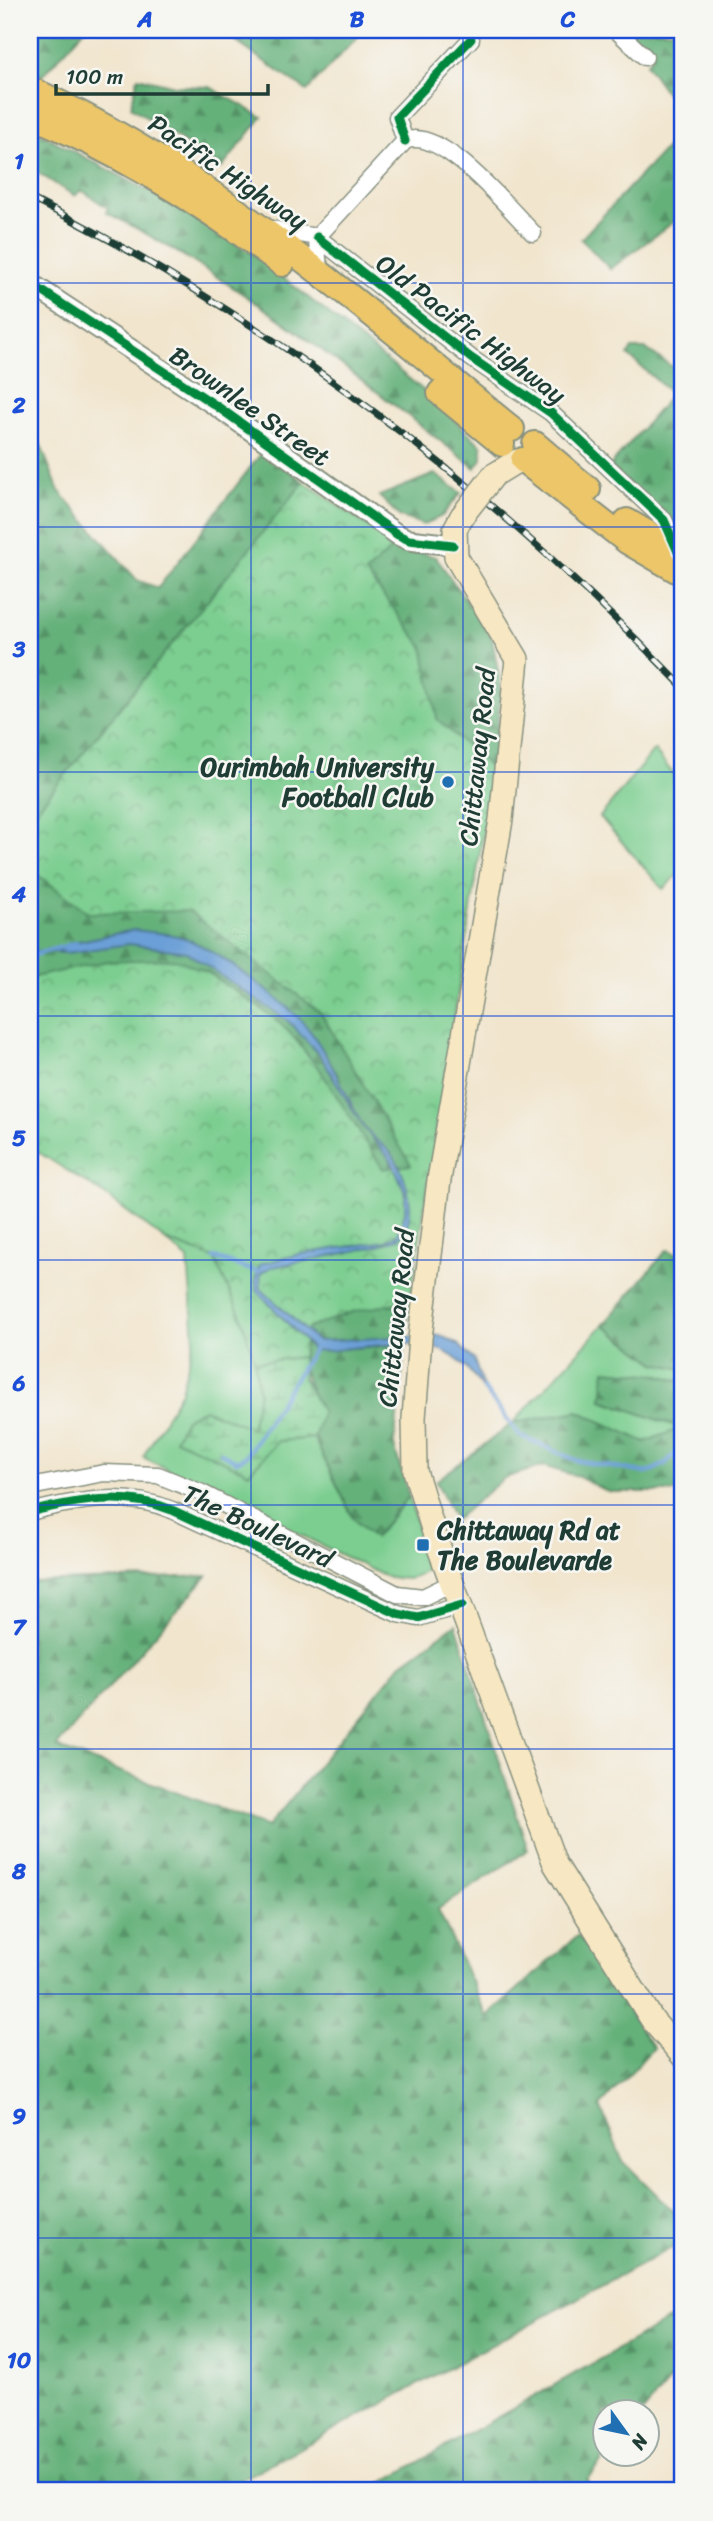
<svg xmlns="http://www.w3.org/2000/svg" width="713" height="2521" font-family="Sriracha,sans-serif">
<defs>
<pattern id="forest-firs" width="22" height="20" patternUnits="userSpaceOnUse" patternTransform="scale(1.75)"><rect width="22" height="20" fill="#65b17a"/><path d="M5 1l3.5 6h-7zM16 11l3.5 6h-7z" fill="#539165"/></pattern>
<pattern id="wetland-marsh" width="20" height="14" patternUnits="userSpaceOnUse" patternTransform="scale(1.75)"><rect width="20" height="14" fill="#7cce90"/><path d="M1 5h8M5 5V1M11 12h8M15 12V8" fill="none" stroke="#65a876"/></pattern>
<pattern id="park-crowns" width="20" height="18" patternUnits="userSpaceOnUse" patternTransform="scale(1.75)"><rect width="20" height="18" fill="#7cce90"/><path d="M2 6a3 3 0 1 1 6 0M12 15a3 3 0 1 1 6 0" fill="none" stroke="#65a876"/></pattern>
</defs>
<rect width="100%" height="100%" fill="#f6f6f2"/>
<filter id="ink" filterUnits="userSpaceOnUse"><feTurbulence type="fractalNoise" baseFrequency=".0143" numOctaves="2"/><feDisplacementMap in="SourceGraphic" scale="14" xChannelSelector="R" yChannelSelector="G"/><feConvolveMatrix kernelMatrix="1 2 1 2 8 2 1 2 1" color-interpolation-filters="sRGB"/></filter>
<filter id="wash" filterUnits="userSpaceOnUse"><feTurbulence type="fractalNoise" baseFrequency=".00686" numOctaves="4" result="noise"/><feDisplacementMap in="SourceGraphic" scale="28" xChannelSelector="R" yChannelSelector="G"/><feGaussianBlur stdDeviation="1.57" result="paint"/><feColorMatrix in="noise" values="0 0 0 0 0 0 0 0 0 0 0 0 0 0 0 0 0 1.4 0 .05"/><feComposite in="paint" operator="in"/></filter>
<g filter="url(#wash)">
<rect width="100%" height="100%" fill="#f1e5cd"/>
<path fill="#7cce90" stroke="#4e8662" stroke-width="2" d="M 654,750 L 683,786 L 683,870 L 663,889 L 600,817 Z
M 165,1240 L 214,1258 C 232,1295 264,1354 259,1396 C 257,1407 253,1418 251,1428 L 278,1441 L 314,1438 L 353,1518 L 374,1538 L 409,1496 L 428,1567 C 416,1583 402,1579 384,1576 L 143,1457 L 181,1391 L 194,1340 L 188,1259 Z
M 603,1325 L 656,1363 L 683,1369 L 683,1382 L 660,1375 L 602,1400 L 682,1428 L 645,1442 L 578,1412 L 513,1423 Z"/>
<path fill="url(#forest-firs)" stroke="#427757" stroke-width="2" d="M 30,30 L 84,30 L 41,77 L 30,72 Z
M 219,30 L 364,30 L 307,91 Z
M 628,30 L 683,30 L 683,117 L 646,64 L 654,54 Z
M 138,77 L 175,86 L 210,87 L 262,117 L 222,168 L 131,107 Z
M 30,128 L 160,197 L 258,257 L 423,390 L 482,446 L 482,459 L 475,468 C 357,376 240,281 106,212 L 108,208 L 81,190 L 75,196 L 30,168 Z
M 683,130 L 683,215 L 610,269 L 581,239 Z
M 632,349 L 646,349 L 683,374 L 683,535 L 610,466 L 672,394 L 628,355 Z
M 30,418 L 59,491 L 137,580 L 158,588 L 263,451 L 304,482 L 30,818 Z
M 435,474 L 461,493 L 442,516 L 424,525 L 400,517 L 379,496 Z
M 395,545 L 436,557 L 492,638 L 501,687 L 493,770 L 437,719 L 423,647 L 366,573 Z
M 30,869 L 89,913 L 189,910 L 321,1013 L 412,1165 L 398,1167 L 394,1157 L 373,1138 L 391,1160 L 391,1168 L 383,1169 L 320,1070 L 290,1033 L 274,1018 L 207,971 L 108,961 L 30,978 Z
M 667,1250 L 683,1256 L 683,1369 L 656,1363 L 603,1325 Z
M 410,1300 L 405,1338 L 317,1341 L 307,1332 L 308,1328 L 352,1312 Z
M 305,1342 L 313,1350 L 405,1345 L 394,1446 L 409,1496 L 374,1538 L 353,1518 L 314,1438 L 322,1412 C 309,1387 298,1370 305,1342 Z
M 605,1370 L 660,1375 L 683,1382 L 683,1492 L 608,1492 L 577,1476 L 543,1466 L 504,1478 L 455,1520 L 436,1481 L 513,1423 L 578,1411 L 645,1442 L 681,1428 L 602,1400 Z
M 207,1576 L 56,1747 L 268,1827 L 401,1664 L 456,1624 L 528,1850 L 438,1909 L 487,2017 L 578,1935 L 653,2048 L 600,2106 L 622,2160 L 683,2221 L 683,2242 L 220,2491 L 30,2491 L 30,1582 Z
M 683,2312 L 683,2365 L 643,2412 L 604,2412 L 604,2454 L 607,2455 L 587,2479 L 590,2491 L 368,2491 Z"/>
<path fill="url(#wetland-marsh)" stroke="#4e8662" stroke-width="2" d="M 302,1357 L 303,1378 L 322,1412 L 314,1438 L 278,1441 L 249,1473 L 175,1439 L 185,1419 L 204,1409 L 251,1428 L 259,1394 L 255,1362 Z"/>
<path fill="url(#park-crowns)" stroke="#4e8662" stroke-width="2" d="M 304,482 L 395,545 L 366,573 L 423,647 L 437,719 L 493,770 L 410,1300 L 352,1312 L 308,1328 L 302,1357 L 255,1362 L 241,1316 L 214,1258 L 165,1240 L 101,1192 L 38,1152 L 30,1164 L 30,978 L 108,961 L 175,959 L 207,972 L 274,1018 L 290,1033 L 320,1070 L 383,1169 L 411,1165 L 321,1013 L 189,911 L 89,913 L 30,869 L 30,818 Z"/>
<path fill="#6b9fd7" stroke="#456e86" stroke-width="2" d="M 134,930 C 150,932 167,933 182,937 C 214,948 274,994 299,1018 C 323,1042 345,1092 361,1123 C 369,1137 385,1144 394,1157 C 407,1177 419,1218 400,1237 C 389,1247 293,1263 272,1267 L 260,1274 L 261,1289 L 317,1341 L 440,1335 L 459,1345 L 474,1360 L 485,1392 C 447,1333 414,1342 351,1348 C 339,1349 325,1353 313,1350 L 257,1291 L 255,1279 L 260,1264 L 300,1254 L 386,1241 L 398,1234 L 405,1212 L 405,1191 L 391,1160 L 363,1127 L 320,1055 L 288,1021 L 186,952 L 129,944 L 67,953 L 42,952 L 30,955 L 30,952 L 60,951 L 69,943 Z"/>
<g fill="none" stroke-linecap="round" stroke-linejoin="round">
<path stroke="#6b9fd7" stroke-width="4.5" d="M 30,605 L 33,621 L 30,632
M 30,956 L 76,943
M 214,1258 L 258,1272
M 483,1388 L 520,1436 L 578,1461 L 647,1473 L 665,1464 L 683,1446
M 221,1453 L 237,1461 L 246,1456 L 315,1347"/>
</g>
</g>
<g filter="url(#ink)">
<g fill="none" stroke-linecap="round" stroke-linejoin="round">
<defs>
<path id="minor" d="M 616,30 L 645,57
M 405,141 L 397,117 L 471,39
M 271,229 L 317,237
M 317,237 L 471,358 L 551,413 L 664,520 L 677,549
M 323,274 L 318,260 L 317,237 L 405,141 C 441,125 508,208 533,233
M 30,1487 L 104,1473 L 158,1475 L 202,1493 L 397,1594 L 423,1597 L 454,1582
M 30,1512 C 77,1500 126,1491 172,1510 L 398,1614 L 418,1618 L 462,1605"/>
<path id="tertiary" d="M 30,283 L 218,407 L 398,535 L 409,540 L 453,545"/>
<path id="secondary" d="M 494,475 L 517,461
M 462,516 L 455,529 L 456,557 L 517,659 L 501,820 L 439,1180 L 420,1338 L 414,1418 L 415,1471 L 437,1542 L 555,1864 L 653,2021 L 683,2056"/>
<path id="primary" d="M 30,89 C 211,171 359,305 512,429
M 30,115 C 120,153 204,204 282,264
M 440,393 L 502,444
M 535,444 L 588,489
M 523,460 L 628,542 L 683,574
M 627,521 L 683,554"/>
</defs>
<use href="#minor" stroke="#889180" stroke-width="19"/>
<use href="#tertiary" stroke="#889180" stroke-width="23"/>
<use href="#secondary" stroke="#889180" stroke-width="26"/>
<use href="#primary" stroke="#889180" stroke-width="28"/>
<use href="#minor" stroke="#fff" stroke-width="16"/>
<use href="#tertiary" stroke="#fff" stroke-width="19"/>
<use href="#secondary" stroke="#f7e8c3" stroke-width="23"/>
<use href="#primary" stroke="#ecc669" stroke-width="24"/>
<defs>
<path id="rail" d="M 30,198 C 278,323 491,487 683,687"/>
</defs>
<use href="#rail" stroke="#1f3d34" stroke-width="7"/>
<use href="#rail" stroke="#f6f6f2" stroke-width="4.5" stroke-dasharray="13" stroke-linecap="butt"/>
<defs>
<path id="secondary-bridge" d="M 462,516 L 494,475"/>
</defs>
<use href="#secondary-bridge" stroke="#889180" stroke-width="26" stroke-linecap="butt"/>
<use href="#secondary-bridge" stroke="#f7e8c3" stroke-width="23"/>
<defs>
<path id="cycleway" d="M 405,141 L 397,117 L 471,39
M 317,237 L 471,358 L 551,413 L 664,520 L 678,552
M 30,283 L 218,407 L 398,535 L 409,540 L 453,545
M 30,1512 C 77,1500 126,1491 172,1510 L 398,1614 L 418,1618 L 462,1605"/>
</defs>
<use href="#cycleway" stroke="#f6f6f2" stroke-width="13"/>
<use href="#cycleway" stroke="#00873e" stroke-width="9"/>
</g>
</g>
<path fill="none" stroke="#1d4ed8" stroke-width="2" stroke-opacity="0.55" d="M 251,30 L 251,2491M 463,30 L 463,2491M 30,283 L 683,283M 30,527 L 683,527M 30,772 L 683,772M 30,1016 L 683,1016M 30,1260 L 683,1260M 30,1505 L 683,1505M 30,1749 L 683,1749M 30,1994 L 683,1994M 30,2238 L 683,2238"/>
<g fill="#1f6fb2" stroke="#f6f6f2" stroke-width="2.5">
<circle cx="448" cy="782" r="7"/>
<rect x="416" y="1538" width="14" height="14" rx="3.5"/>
</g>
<g text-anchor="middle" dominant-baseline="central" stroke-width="5" stroke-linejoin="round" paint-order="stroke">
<g font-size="26" fill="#1f3d34" stroke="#f6f6f2">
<text transform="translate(228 172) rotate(34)">Pacific Highway</text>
<text transform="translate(471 329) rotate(37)">Old Pacific Highway</text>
<text transform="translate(250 406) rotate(35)">Brownlee Street</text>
<text transform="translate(477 757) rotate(-84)">Chittaway Road</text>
<text transform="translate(396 1318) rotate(-84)">Chittaway Road</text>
<text transform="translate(258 1526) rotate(25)">The Boulevard</text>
</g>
<g font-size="26" font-weight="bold" fill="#1f3d34" stroke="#f6f6f2" text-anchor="end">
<text x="434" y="767">Ourimbah University<tspan x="434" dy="30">Football Club</tspan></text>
<text x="437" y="1530" text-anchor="start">Chittaway Rd at<tspan x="437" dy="30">The Boulevarde</tspan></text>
</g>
</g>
<rect width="713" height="2521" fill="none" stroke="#f6f6f2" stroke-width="77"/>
<g transform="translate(626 2433) rotate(123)"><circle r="33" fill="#f6f6f2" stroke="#a0aca6" stroke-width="2"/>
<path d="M0-5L12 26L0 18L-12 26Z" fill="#1f6fb2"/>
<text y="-10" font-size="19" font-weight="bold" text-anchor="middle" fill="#1f3d34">N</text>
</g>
<path d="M56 84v10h212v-10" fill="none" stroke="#1f3d34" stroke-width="3.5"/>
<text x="66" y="84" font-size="21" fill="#1f3d34" stroke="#f6f6f2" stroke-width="5" paint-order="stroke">100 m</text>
<rect x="38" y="38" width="636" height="2444" fill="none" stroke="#1d4ed8" stroke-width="2.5"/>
<g font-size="23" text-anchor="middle" font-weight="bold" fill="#1d4ed8">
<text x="145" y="27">A</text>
<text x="357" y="27">B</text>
<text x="568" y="27">C</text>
<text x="19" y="169">1</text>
<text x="19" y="413">2</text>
<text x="19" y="657">3</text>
<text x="19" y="902">4</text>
<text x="19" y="1146">5</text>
<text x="19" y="1391">6</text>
<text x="19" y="1635">7</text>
<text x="19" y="1879">8</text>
<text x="19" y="2124">9</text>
<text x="19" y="2368">10</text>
</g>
</svg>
